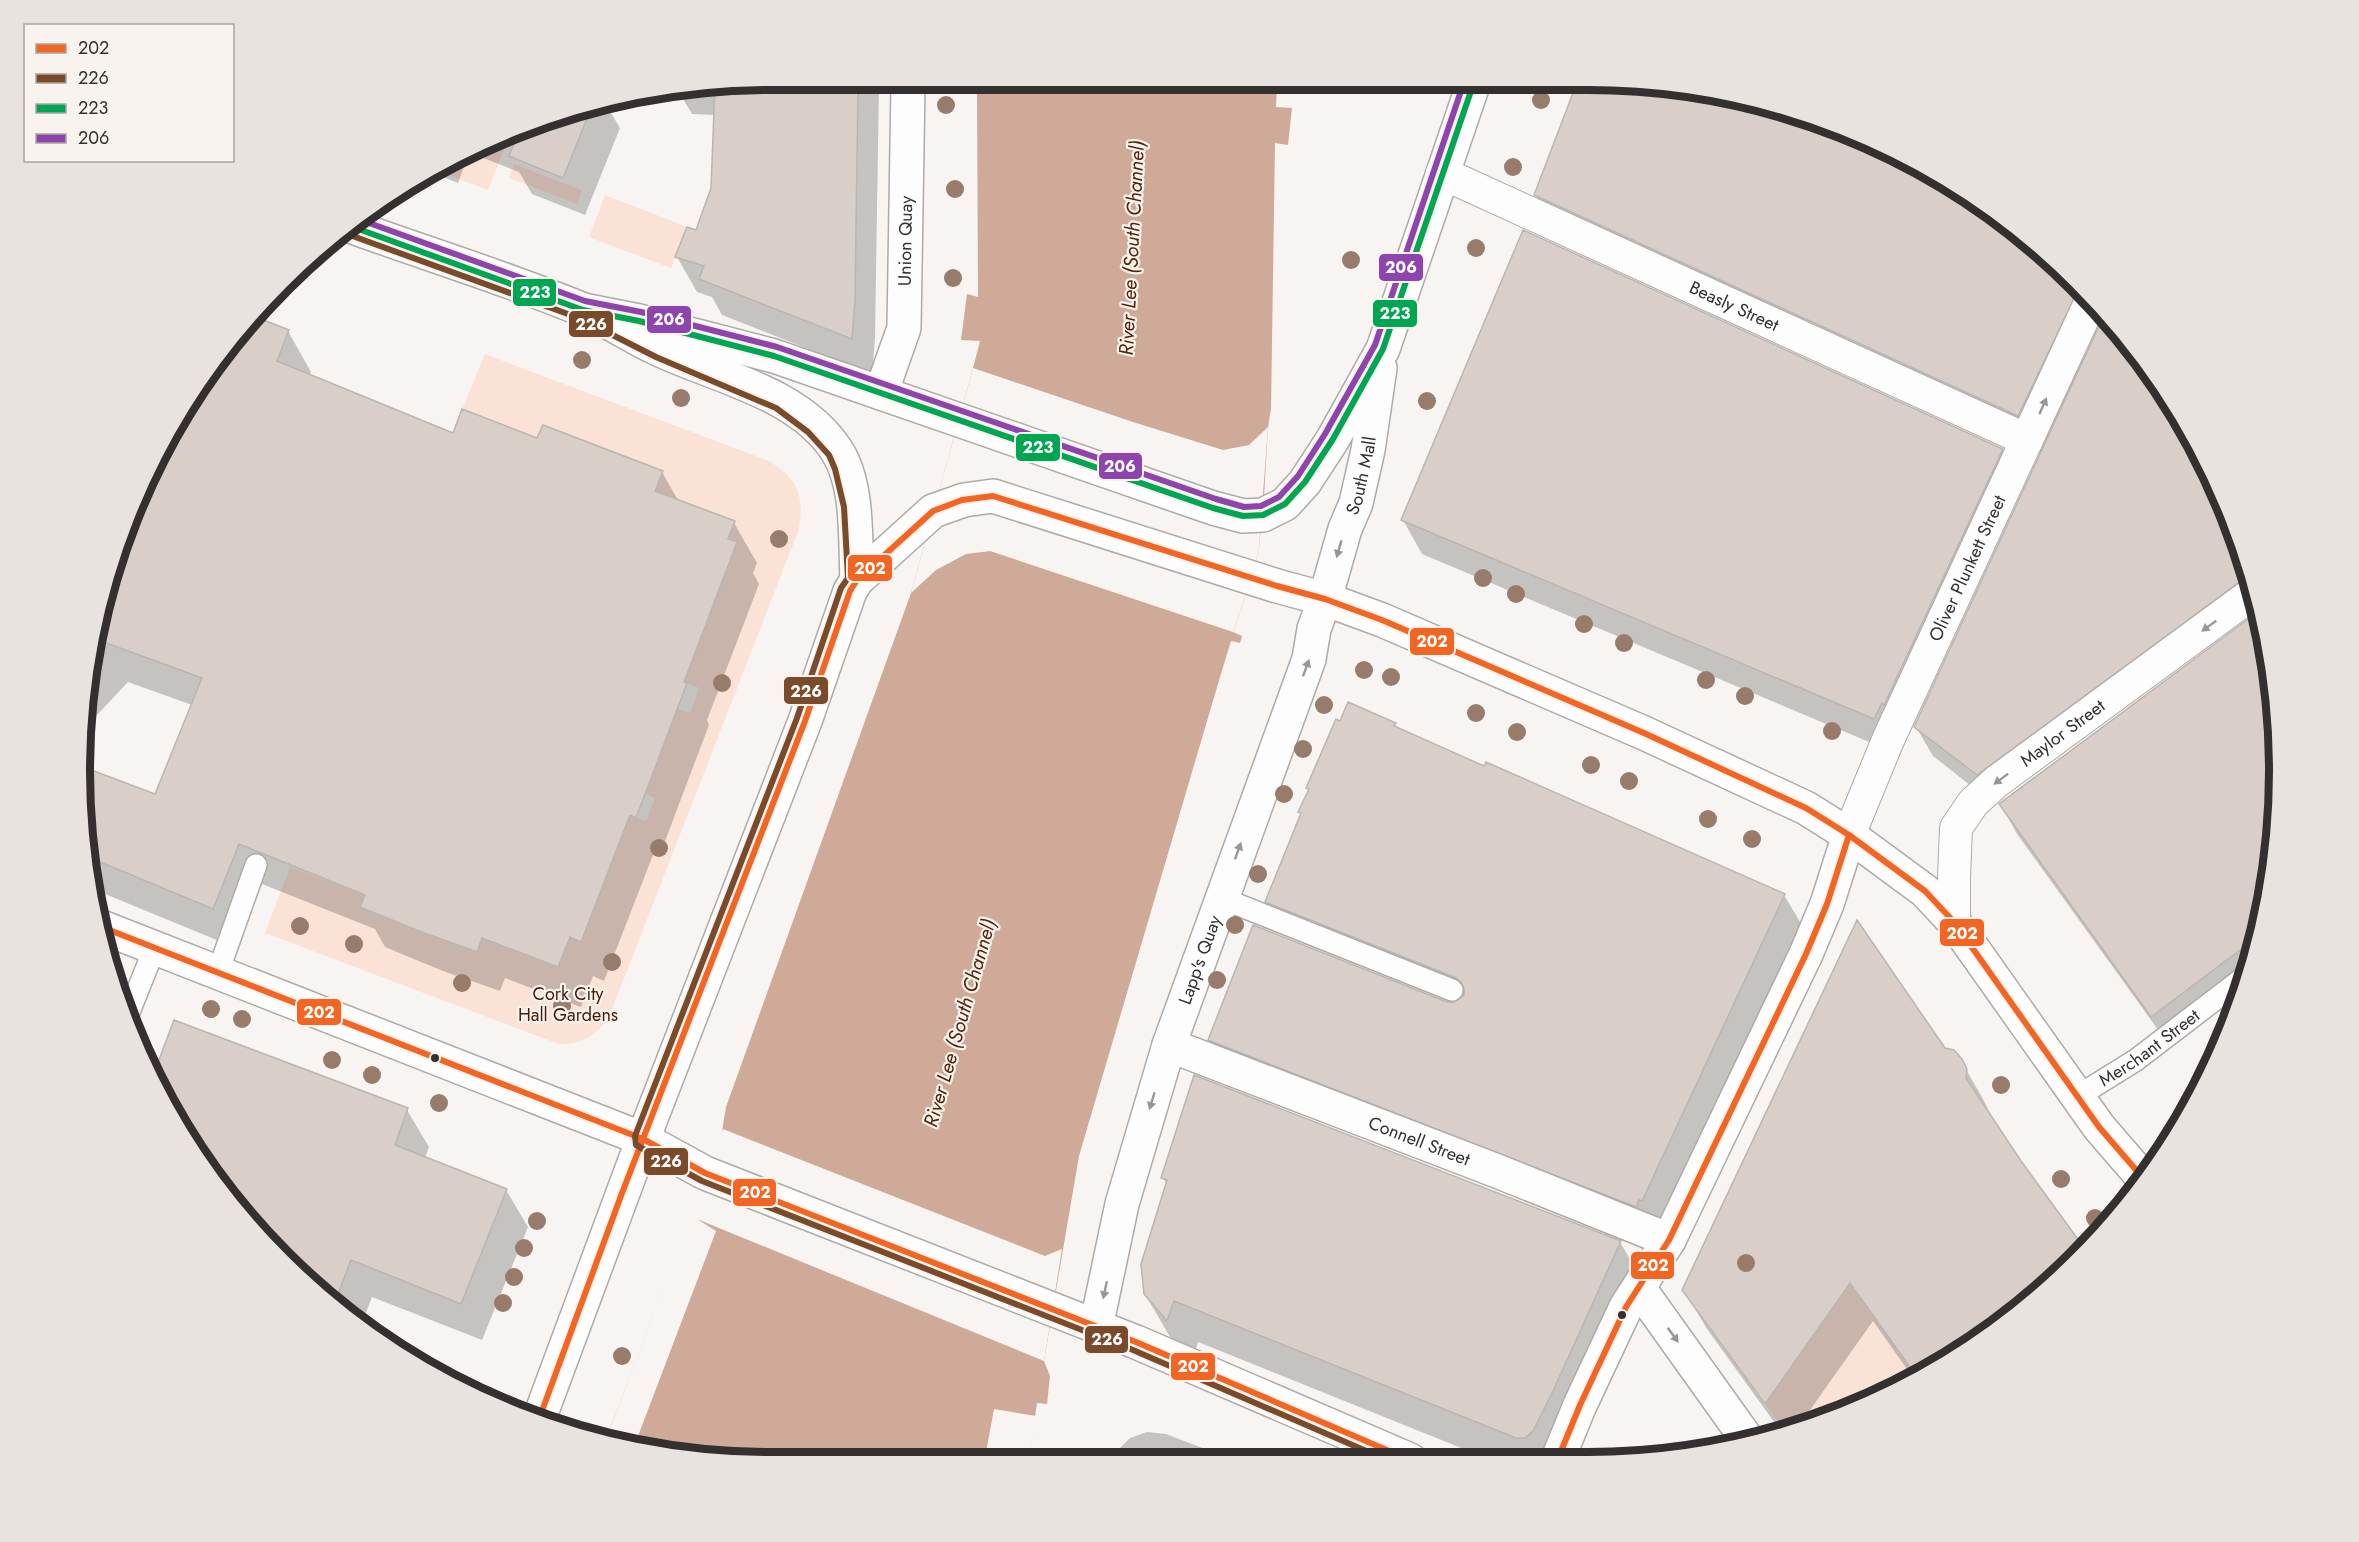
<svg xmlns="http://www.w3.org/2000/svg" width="2359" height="1542" font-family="Jost,sans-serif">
<rect width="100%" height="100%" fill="#f7f4f1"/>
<path fill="#fbe2d6" d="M 499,141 L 506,144 L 488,190 L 438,171 Z
M 514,164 L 582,190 L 577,204 L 509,178 Z
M 605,195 L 687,227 L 671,268 L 589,237 Z
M 485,354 L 771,462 C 799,481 804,496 799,529 L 609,1017 C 596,1035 582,1045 559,1044 L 265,933 L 290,867 L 365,895 L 361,908 L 476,952 L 482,938 L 558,967 L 570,937 L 581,941 L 630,815 L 646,821 L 655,798 L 645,794 L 678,709 L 690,713 L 699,688 L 684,682 L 737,543 L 728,539 L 734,522 L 655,491 L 662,471 L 543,425 L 537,438 L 462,409 Z
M 1850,1283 L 1917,1377 L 1894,1391 L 1786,1432 L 1765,1404 Z"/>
<path fill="#cfaa98" d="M 977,85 L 1277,85 L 1276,107 L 1292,108 L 1288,145 L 1275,143 L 1271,409 L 1268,427 L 1264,497 L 1259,548 L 1252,578 L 1233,632 L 1242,636 L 1240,643 L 1231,641 L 1220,677 L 1079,1156 L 1044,1361 L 1050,1376 L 1047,1404 L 1037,1403 L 1029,1458 L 681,1457 L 607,1437 L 721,1137 L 726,1107 L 911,593 L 973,368 L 980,341 L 961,340 L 967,294 L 978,297 Z"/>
<path fill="#f7f4f1" d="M 973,368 L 1133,422 L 1223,450 L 1249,445 L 1268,427 L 1259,548 L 1252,578 L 1233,632 L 990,551 L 966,554 L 936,570 L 911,593 Z
M 723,1129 L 1045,1256 L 1062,1249 L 1044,1361 L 697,1219 L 716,1231 L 635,1444 L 607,1437 Z
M 994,1409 L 1036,1416 L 1029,1458 L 985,1458 Z"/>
<path fill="#0003" d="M 680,85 L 879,85 L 875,338 L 872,374 L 722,315 L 712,297 L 697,292 L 677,257 L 697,232 L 712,188 L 716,115 L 692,114 L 676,87 Z
M 605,103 L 620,128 L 585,215 L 532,194 L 519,172 L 473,154 L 549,116 Z
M 468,156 L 458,183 L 433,173 Z
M 1536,195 L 2044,251 L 2098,309 L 2082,345 L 2088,355 L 2106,317 L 2136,350 L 2208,465 L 2256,592 L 2259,608 L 1994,804 L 1933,756 L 1916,727 L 2041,455 L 1559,235 Z
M 251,317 L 288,331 L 311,372 L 309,376 L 454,435 L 538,440 L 662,472 L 679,502 L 734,523 L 757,563 L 753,573 L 759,584 L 707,720 L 709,725 L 659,857 L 653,855 L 604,981 L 593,976 L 581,1007 L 505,978 L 500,991 L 443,971 L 385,947 L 375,929 L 262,884 L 236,948 L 93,889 L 81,817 L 81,767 L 156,796 L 192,705 L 128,682 L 81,732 L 116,548 L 172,426 L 222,350 Z
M 2002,450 L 2021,483 L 1893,752 L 1422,554 L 1403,520 Z
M 2259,613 L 2278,725 L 2274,861 L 2244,990 L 2169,1045 L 2017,834 L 2001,804 Z
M 1395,724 L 1397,730 L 1784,895 L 1803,927 L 1660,1233 L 1228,1072 L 1209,1040 L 1447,1003 L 1460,1004 L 1285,934 L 1266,902 L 1302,815 L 1300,812 L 1310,791 L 1308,788 Z
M 1944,1049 L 1960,1059 L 1983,1099 L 1988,1109 L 1988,1113 L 2083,1250 L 2009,1319 L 1914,1379 L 1873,1321 L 1798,1427 L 1782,1433 L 1707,1329 L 1684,1290 Z
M 407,1110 L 429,1147 L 425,1158 L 506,1190 L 528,1227 L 482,1340 L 372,1297 L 361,1326 L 315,1291 L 251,1227 Z
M 1163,1177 L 1620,1242 L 1645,1285 L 1563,1461 L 1491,1460 L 1198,1342 L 1192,1362 L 1170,1337 L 1145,1294 L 1167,1185 Z
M 1147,1432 L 1166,1434 L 1231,1459 L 1112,1459 L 1114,1454 L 1130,1438 Z"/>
<path fill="#dacfc8" stroke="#b8b5b3" stroke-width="1.5" d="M 715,85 L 858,85 L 855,301 L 852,339 L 699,279 L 704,266 L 675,257 L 687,227 L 696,230 L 711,188 Z
M 1576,85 L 1679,85 L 1853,132 L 1934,172 L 2044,251 L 2079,288 L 2018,416 L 1534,195 Z
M 592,106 L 563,178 L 509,156 L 519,131 L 549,116 Z
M 1523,230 L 2003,449 L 1884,705 L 1882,703 L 1874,719 L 1401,520 Z
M 2104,315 L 2136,350 L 2208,465 L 2249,575 L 1977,775 L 1914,727 Z
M 253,316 L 289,330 L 277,361 L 453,433 L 462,409 L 537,438 L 543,425 L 663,471 L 655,491 L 735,521 L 728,539 L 737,542 L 684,682 L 687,683 L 636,818 L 630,815 L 581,942 L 570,937 L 558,967 L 482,938 L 477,952 L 419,931 L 360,907 L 365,895 L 239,844 L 213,909 L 88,857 L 81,817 L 81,766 L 155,794 L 202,678 L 98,640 L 116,548 L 172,426 L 222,350 Z
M 2259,611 L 2278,725 L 2274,861 L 2256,938 L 2151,1017 L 1999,804 Z
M 1348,702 L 1396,723 L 1394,726 L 1484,766 L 1486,762 L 1785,894 L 1642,1201 L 1639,1200 L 1636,1207 L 1208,1040 L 1253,925 L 1447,1002 L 1454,1002 L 1464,995 L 1464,988 L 1457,978 L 1265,902 L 1301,813 L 1298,812 L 1309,789 L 1306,788 L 1336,719 L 1340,721 Z
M 1857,920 L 1945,1048 L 1954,1050 L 1962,1059 L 1967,1069 L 1966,1078 L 2021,1161 L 2085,1249 L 2026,1304 L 1975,1341 L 1917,1377 L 1850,1283 L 1765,1404 L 1682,1290 Z
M 174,1020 L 408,1108 L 395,1145 L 507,1189 L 461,1304 L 351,1260 L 337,1297 L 311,1287 L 251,1227 L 172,1117 L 154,1073 Z
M 1194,1075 L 1621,1241 L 1553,1391 L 1533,1431 L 1525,1438 L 1516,1438 L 1174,1301 L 1167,1321 L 1144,1294 L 1141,1264 L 1167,1180 L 1161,1178 Z"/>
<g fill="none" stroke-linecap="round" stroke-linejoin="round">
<defs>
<g id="service">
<path d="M 1221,898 L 1452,990"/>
<path d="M 218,972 L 256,865"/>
<path d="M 129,1012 L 155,947"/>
<path id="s1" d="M 2078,1096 L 2136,1060 L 2247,975"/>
</g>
<g id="pedestrian">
<path id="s2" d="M 1442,173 L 2027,440"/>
<path id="s3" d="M 1849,835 L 1888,740 L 2091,301"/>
<path id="s4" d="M 1954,922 L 1954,878 L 1956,828 L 1973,803 L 1996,782 L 2256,591"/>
</g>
<g id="minor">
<path id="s5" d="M 881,393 L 904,328 L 908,85"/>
<path id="s6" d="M 1169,1045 L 1497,1171 L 1669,1240"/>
<path d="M 1639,1288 L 1749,1442"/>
<path id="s7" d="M 1096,1327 L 1122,1204 L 1169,1045 L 1309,659 L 1314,629 L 1325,599"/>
<path d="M 1557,1461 L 1580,1405 L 1626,1307 L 1669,1240 L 1806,954 L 1827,904 L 1849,835"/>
</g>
<path id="tertiary" d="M 99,926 L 643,1139 L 539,1419"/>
<g id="secondary">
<path d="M 350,226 C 427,254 506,278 581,309 C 608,320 632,337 658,349 C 717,377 799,392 837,451 C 859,485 855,541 857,580"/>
<path d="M 583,310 L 639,321 L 774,356 L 1213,508 L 1243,516 L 1263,515 L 1285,504 L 1305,482 L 1333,439 L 1383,349 L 1473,85"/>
<path id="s8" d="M 1325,599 L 1345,529 L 1356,503 L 1368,450 L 1380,368"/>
<path d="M 1410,1460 L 1136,1342 L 705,1173 L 643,1139 L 805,721 L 850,591 L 857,580 L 933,511 L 964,500 L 993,496 L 1277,586 L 1325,599 L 1382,620 L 1644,733 L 1806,808 L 1849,835 L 1925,891 L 1954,922 L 2099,1127 L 2143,1178"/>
</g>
</defs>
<use href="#service" stroke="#adaaa8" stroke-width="24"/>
<use href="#pedestrian" stroke="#adaaa8" stroke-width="34"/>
<use href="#minor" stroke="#adaaa8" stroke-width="36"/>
<use href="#tertiary" stroke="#adaaa8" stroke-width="36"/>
<use href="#secondary" stroke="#adaaa8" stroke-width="36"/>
<use href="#service" stroke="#fefdfd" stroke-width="21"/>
<use href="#pedestrian" stroke="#fefdfd" stroke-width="32"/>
<use href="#minor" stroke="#fefdfd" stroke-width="33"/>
<use href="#tertiary" stroke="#fefdfd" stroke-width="33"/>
<use href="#secondary" stroke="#fefdfd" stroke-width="33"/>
<defs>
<path id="bus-1" d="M 99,926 L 643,1139 L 705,1173 L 1136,1342 L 1410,1460
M 539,1419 L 622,1193 L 805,721 L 850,591 L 857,580 L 933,511 L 962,500 L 993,496 L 1277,586 L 1325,599 L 1382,620 L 1644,733 L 1806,808 L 1849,835 L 1925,891 L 1954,922 L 2099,1127 L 2143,1178
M 1557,1461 L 1580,1405 L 1626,1307 L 1669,1240 L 1806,954 L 1827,904 L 1849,835"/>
<path id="bus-2" d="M 347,234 L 579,318 L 656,357 L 776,408 L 808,432 L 829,455 L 835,469 L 844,507 L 848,578 L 841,588 L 797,718 L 635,1136 L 636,1145 L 702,1181 L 1133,1350 L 1387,1460"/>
<path id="bus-3" d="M 350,226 L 583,310 L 639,321 L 774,356 L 1213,508 L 1243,516 L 1263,515 L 1285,504 L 1305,482 L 1333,439 L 1383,349 L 1473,85"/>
<path id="bus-4" d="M 358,219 L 585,301 L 641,312 L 777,347 L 1216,499 L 1244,507 L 1261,506 L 1279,497 L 1298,476 L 1325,434 L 1375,345 L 1463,85"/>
</defs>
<use href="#bus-1" stroke="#f9f3ef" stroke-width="10"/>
<use href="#bus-2" stroke="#f9f3ef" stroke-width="10"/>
<use href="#bus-3" stroke="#f9f3ef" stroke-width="10"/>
<use href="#bus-4" stroke="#f9f3ef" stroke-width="10"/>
<use href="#bus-1" stroke="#f26522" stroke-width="6"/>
<use href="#bus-2" stroke="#7a4b2a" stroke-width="6"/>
<use href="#bus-3" stroke="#00a651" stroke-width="6"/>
<use href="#bus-4" stroke="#8e44ad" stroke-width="6"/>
</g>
<g fill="#977c6c">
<circle cx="1541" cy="100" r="9"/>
<circle cx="946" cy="105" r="9"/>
<circle cx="1513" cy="167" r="9"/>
<circle cx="955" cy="189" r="9"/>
<circle cx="1476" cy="248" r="9"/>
<circle cx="1351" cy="260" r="9"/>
<circle cx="953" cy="278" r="9"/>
<circle cx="582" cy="360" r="9"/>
<circle cx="681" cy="398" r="9"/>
<circle cx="1427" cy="401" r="9"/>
<circle cx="779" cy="539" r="9"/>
<circle cx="1483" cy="578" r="9"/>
<circle cx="1516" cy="594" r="9"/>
<circle cx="1584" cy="624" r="9"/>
<circle cx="1624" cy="643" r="9"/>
<circle cx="1364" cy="670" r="9"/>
<circle cx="1391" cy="677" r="9"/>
<circle cx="1706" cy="680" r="9"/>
<circle cx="722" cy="683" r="9"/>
<circle cx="1745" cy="696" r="9"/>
<circle cx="1324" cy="705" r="9"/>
<circle cx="1476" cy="713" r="9"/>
<circle cx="1832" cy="731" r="9"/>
<circle cx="1517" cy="732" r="9"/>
<circle cx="1303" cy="749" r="9"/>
<circle cx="1591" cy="765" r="9"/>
<circle cx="1629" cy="781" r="9"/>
<circle cx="1284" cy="794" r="9"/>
<circle cx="1708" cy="819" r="9"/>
<circle cx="1752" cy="839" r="9"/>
<circle cx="659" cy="848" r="9"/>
<circle cx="1258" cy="874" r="9"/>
<circle cx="1235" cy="925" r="9"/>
<circle cx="300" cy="926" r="9"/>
<circle cx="354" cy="944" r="9"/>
<circle cx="612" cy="962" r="9"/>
<circle cx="1217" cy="980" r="9"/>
<circle cx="462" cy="983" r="9"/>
<circle cx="562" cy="1006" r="9"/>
<circle cx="211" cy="1009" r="9"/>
<circle cx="242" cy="1019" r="9"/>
<circle cx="332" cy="1060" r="9"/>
<circle cx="372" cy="1075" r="9"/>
<circle cx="2001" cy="1085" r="9"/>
<circle cx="439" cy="1103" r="9"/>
<circle cx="2061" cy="1179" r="9"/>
<circle cx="2095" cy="1218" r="9"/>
<circle cx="537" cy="1221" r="9"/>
<circle cx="524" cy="1248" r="9"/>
<circle cx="1746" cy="1263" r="9"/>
<circle cx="514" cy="1277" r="9"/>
<circle cx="503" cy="1303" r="9"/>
<circle cx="622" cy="1356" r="9"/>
</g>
<defs><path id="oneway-solid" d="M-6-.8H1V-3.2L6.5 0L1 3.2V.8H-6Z" transform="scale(1.5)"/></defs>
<g fill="#989696">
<use href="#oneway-solid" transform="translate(2043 406) rotate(-66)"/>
<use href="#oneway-solid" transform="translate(1339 549) rotate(106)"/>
<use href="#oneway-solid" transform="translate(2209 626) rotate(144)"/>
<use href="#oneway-solid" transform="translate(1306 668) rotate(-70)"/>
<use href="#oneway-solid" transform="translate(2001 779) rotate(143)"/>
<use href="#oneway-solid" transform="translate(1238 851) rotate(-70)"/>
<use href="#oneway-solid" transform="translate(1152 1101) rotate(107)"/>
<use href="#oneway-solid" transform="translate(1105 1290) rotate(102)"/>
<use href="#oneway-solid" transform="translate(1673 1335) rotate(54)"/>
</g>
<g fill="#33302f" stroke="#f9f3ef" stroke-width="2">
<circle cx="435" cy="1058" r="5"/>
<circle cx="1622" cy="1315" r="5"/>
</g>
<g text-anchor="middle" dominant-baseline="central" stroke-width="4.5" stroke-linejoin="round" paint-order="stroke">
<g font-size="18" fill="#33302f" stroke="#f9f3ef">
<text stroke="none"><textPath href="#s5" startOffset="156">Union Quay</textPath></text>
<text stroke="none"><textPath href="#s2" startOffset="321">Beasly Street</textPath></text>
<text stroke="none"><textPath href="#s8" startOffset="129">South Mall</textPath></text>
<text stroke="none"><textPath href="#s3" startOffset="292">Oliver Plunkett Street</textPath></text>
<text stroke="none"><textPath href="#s4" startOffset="238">Maylor Street</textPath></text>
<text stroke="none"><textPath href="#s7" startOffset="382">Lapp's Quay</textPath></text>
<text stroke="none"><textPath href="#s1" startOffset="86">Merchant Street</textPath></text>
<text stroke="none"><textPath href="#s6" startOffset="268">Connell Street</textPath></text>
</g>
<g font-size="18" fill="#481900" stroke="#f9f3ef">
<text x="568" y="994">Cork City<tspan x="568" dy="21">Hall Gardens</tspan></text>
</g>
<g font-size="20" font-style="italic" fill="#532306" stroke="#f9f3ef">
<text transform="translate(1132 248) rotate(-87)">River Lee (South Channel)</text>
<text transform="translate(960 1023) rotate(-74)">River Lee (South Channel)</text>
</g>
</g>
<path d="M0 0H2359V1542H0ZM771 90H1588A681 681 0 0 1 2269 771V771A681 681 0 0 1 1588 1452H771A681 681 0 0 1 90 771V771A681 681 0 0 1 771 90Z" fill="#e9e3e0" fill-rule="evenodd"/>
<path fill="none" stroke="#33302f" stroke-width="8" d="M771 90H1588A681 681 0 0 1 2269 771V771A681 681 0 0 1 1588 1452H771A681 681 0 0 1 90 771V771A681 681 0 0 1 771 90Z"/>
<g stroke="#f9f3ef" stroke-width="2">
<rect x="1378" y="253" width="46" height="29" rx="6" fill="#8e44ad"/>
<rect x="512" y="278" width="45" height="29" rx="6" fill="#00a651"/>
<rect x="1372" y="299" width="46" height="29" rx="6" fill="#00a651"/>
<rect x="646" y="305" width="46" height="29" rx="6" fill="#8e44ad"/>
<rect x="568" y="310" width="46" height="28" rx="6" fill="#7a4b2a"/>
<rect x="1015" y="433" width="46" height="29" rx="6" fill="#00a651"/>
<rect x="1098" y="452" width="45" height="28" rx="6" fill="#8e44ad"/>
<rect x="847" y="554" width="46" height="28" rx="6" fill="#f26522"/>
<rect x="1409" y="627" width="46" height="29" rx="6" fill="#f26522"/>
<rect x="783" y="676" width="46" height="29" rx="6" fill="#7a4b2a"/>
<rect x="1939" y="918" width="46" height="29" rx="6" fill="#f26522"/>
<rect x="296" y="998" width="46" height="28" rx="6" fill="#f26522"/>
<rect x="643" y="1147" width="46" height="29" rx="6" fill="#7a4b2a"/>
<rect x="732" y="1178" width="45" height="29" rx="6" fill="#f26522"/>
<rect x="1630" y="1251" width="45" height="29" rx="6" fill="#f26522"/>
<rect x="1084" y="1325" width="45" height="29" rx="6" fill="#7a4b2a"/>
<rect x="1170" y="1352" width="46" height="29" rx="6" fill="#f26522"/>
</g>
<g font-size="16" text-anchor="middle" font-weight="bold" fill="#fff">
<text x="1401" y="273">206</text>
<text x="535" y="298">223</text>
<text x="1395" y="319">223</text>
<text x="669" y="325">206</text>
<text x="591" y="330">226</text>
<text x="1038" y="453">223</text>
<text x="1120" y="472">206</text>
<text x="870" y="574">202</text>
<text x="1432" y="647">202</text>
<text x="806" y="697">226</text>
<text x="1962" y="939">202</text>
<text x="319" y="1018">202</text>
<text x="666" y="1167">226</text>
<text x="755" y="1198">202</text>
<text x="1653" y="1271">202</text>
<text x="1107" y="1345">226</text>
<text x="1193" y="1372">202</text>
</g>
<rect x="24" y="24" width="210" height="138" fill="#f9f3ef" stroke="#aaa5a2" stroke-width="1.5"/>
<rect x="36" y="44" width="30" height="9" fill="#f26522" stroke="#aaa5a2" stroke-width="1.5"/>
<text x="78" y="54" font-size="18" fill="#33302f">202</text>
<rect x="36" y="74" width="30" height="9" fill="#7a4b2a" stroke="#aaa5a2" stroke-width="1.5"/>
<text x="78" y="84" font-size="18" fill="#33302f">226</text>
<rect x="36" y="104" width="30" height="9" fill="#00a651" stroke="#aaa5a2" stroke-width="1.5"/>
<text x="78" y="114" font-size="18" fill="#33302f">223</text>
<rect x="36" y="134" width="30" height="9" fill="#8e44ad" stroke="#aaa5a2" stroke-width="1.5"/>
<text x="78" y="144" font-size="18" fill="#33302f">206</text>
</svg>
